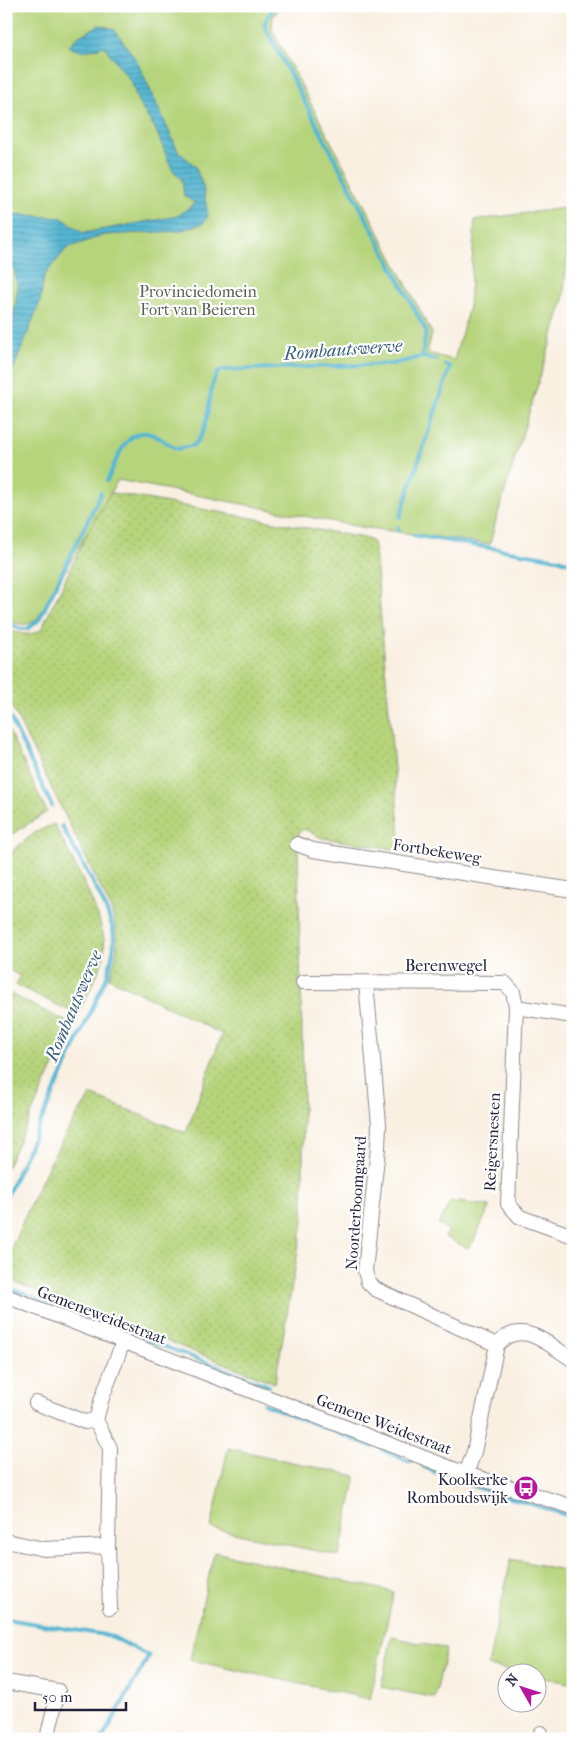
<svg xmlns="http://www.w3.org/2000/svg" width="579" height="1745" font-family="'IM FELL French Canon',serif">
<defs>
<pattern id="grass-dots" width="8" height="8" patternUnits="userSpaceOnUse" patternTransform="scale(1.25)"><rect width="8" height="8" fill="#b6d47b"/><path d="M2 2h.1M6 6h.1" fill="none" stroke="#9cb66b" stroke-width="1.8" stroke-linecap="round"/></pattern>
<pattern id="water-rules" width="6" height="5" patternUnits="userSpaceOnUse" patternTransform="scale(1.25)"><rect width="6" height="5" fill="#54b6d2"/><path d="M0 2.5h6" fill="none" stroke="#4594ac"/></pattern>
</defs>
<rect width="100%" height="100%" fill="#fff"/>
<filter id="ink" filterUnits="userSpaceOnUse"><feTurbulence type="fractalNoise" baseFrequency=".02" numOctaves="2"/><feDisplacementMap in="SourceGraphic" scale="10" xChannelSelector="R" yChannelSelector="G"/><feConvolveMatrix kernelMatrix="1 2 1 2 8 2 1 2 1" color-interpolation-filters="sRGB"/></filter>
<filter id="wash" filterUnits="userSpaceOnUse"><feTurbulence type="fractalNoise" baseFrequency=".0096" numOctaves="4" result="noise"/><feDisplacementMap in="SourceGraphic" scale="20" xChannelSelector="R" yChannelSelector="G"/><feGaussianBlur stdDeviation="1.12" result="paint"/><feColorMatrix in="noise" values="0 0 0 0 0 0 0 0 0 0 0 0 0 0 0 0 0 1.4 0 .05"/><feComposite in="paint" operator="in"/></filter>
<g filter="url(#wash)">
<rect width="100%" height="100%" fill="#f9f0e2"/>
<path fill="url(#grass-dots)" stroke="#6c7b5b" d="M 107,492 L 364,538 L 372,541 L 375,549 L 401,850 L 322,838 L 304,829 L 299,832 L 298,856 L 303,1084 L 303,1222 L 275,1383 L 6,1279 L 6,1265 L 10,1251 C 34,1196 56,1143 91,1095 L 186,1133 L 222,1034 L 109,978 C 120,949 119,938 111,909 L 6,695 L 6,629 C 20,634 28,637 41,630 Z
M 6,725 L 47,812 L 6,838 Z
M 54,824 C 69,855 110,923 104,955 C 99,976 86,996 78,1015 L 16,985 L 20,976 L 6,968 L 6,856 L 36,832 Z
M 11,994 L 67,1022 L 71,1029 L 6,1168 L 6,1006 Z"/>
<path fill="#b6d47b" stroke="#6c7b5b" d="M 6,6 L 281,6 L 273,17 L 272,30 L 432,333 L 427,353 L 454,360 L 469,307 L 475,220 L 564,208 L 567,255 L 563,302 L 496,520 L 490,544 L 361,527 L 118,480 L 37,619 C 26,627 18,626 6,618 Z
M 451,1201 L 490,1206 L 473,1242 L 468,1248 L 445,1237 L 449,1230 L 438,1224 Z
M 228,1448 L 356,1476 L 339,1556 L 211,1528 Z
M 214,1552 L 394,1592 L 370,1699 L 190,1660 Z
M 511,1559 L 573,1572 L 573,1684 L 537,1676 L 536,1672 L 518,1672 L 488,1666 Z
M 392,1637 L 446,1649 L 435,1698 L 381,1687 Z"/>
<path fill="url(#water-rules)" stroke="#3b6c86" d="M 99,25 L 114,29 L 137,61 L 178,151 L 195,166 L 203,186 L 208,216 L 202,224 L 178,231 L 104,235 L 67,248 L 44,276 L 40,302 L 6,388 L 6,338 L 12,326 L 18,287 L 13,266 L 6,257 L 6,209 L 13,214 L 62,218 L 83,233 L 178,216 L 195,203 L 184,196 L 182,180 L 172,169 L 155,128 L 139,104 L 132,83 L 104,46 C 91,50 81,54 68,46 L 78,37 Z"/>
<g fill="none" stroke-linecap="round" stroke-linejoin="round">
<path stroke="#54b6d2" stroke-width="4" d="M 422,357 L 436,360
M 107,481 C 115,464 126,425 151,434 C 161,437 168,445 178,449 L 194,445 C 214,426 205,381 221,370 L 392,364 L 422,357 L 426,331 L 264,25 L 274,6
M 400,517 L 450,367 L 446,365
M 397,527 L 399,531
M 413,535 L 558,559 L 573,564
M 6,622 L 20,629 L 27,629 L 39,620 L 101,493
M 6,709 L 52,806
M 6,1198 L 107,976 C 111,961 116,946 113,930 C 107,902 76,854 62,826
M 6,1287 L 269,1386
M 264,1404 L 373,1447
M 382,1450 L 411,1462
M 424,1467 L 437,1473
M 454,1480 L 573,1517
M 6,1619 L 99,1634 L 113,1637 L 149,1656 L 102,1739"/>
</g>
</g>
<g filter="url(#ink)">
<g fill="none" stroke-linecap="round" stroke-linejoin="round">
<defs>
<path id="minor" d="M 297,844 L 313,850 L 573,890
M 303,982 L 505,983 L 513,992 L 516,1007 L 573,1016
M 366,983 L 379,1124 L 378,1148 L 365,1271 L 368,1282 L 375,1289 L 497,1345
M 516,1007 L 508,1204 L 520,1217 L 573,1236
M 6,1296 L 466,1474 L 573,1507
M 36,1403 L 85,1422 L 96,1420
M 466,1474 L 474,1452 L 497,1345 C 521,1317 549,1345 573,1360
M 6,1541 L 44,1549 L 108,1546
M 110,1608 L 108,1546 L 110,1448 L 96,1420 L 102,1398 L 123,1342
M 6,1682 L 58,1691 L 47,1739
M 540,1739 L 541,1733"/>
</defs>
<use href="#minor" stroke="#8e898e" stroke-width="16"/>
<use href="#minor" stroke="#fff" stroke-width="14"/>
</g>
</g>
<defs>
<symbol id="bus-disc" viewBox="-11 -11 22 22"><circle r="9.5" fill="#b5179e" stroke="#fff"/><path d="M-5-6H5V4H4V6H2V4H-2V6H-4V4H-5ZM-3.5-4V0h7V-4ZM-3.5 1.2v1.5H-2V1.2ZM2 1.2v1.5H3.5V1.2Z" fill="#fff"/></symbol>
</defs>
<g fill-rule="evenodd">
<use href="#bus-disc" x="512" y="1474" width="28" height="28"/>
</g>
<g text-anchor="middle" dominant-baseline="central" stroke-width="4.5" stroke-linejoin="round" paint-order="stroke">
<g font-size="16" fill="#566051" stroke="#fff">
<text x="198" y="291">Provinciedomein<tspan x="198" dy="18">Fort van Beieren</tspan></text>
</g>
<g font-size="16" fill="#22223b" stroke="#fff">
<text transform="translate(437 851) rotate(9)">Fortbekeweg</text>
<text x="446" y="965">Berenwegel</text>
<text transform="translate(492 1142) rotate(-87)">Reigersnesten</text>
<text transform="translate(356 1203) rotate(-86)">Noorderboomgaard</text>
<text transform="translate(102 1315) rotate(21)">Gemeneweidestraat</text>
<text transform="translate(384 1424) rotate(21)">Gemene Weidestraat</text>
</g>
<g font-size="16" fill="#22223b" stroke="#fff" text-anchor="end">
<text x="508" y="1479">Koolkerke<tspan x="508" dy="18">Romboudswijk</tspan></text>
</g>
<g font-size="18" font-style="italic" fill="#365d77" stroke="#fff">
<text transform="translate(343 350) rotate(-4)">Rombautswerve</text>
<text transform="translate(74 1006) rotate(-67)">Rombautswerve</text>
</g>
</g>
<rect width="579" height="1745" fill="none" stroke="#fff" stroke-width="25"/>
<g transform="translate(522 1688) rotate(309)"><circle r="24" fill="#ffffff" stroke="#a7a7b1"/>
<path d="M0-4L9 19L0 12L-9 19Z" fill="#b5179e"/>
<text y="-8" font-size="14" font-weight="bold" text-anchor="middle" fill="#22223b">N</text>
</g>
<path d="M35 1702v8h91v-8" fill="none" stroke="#22223b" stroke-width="2.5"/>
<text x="42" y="1702" font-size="15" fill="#22223b" stroke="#ffffff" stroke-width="4" paint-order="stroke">50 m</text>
</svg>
